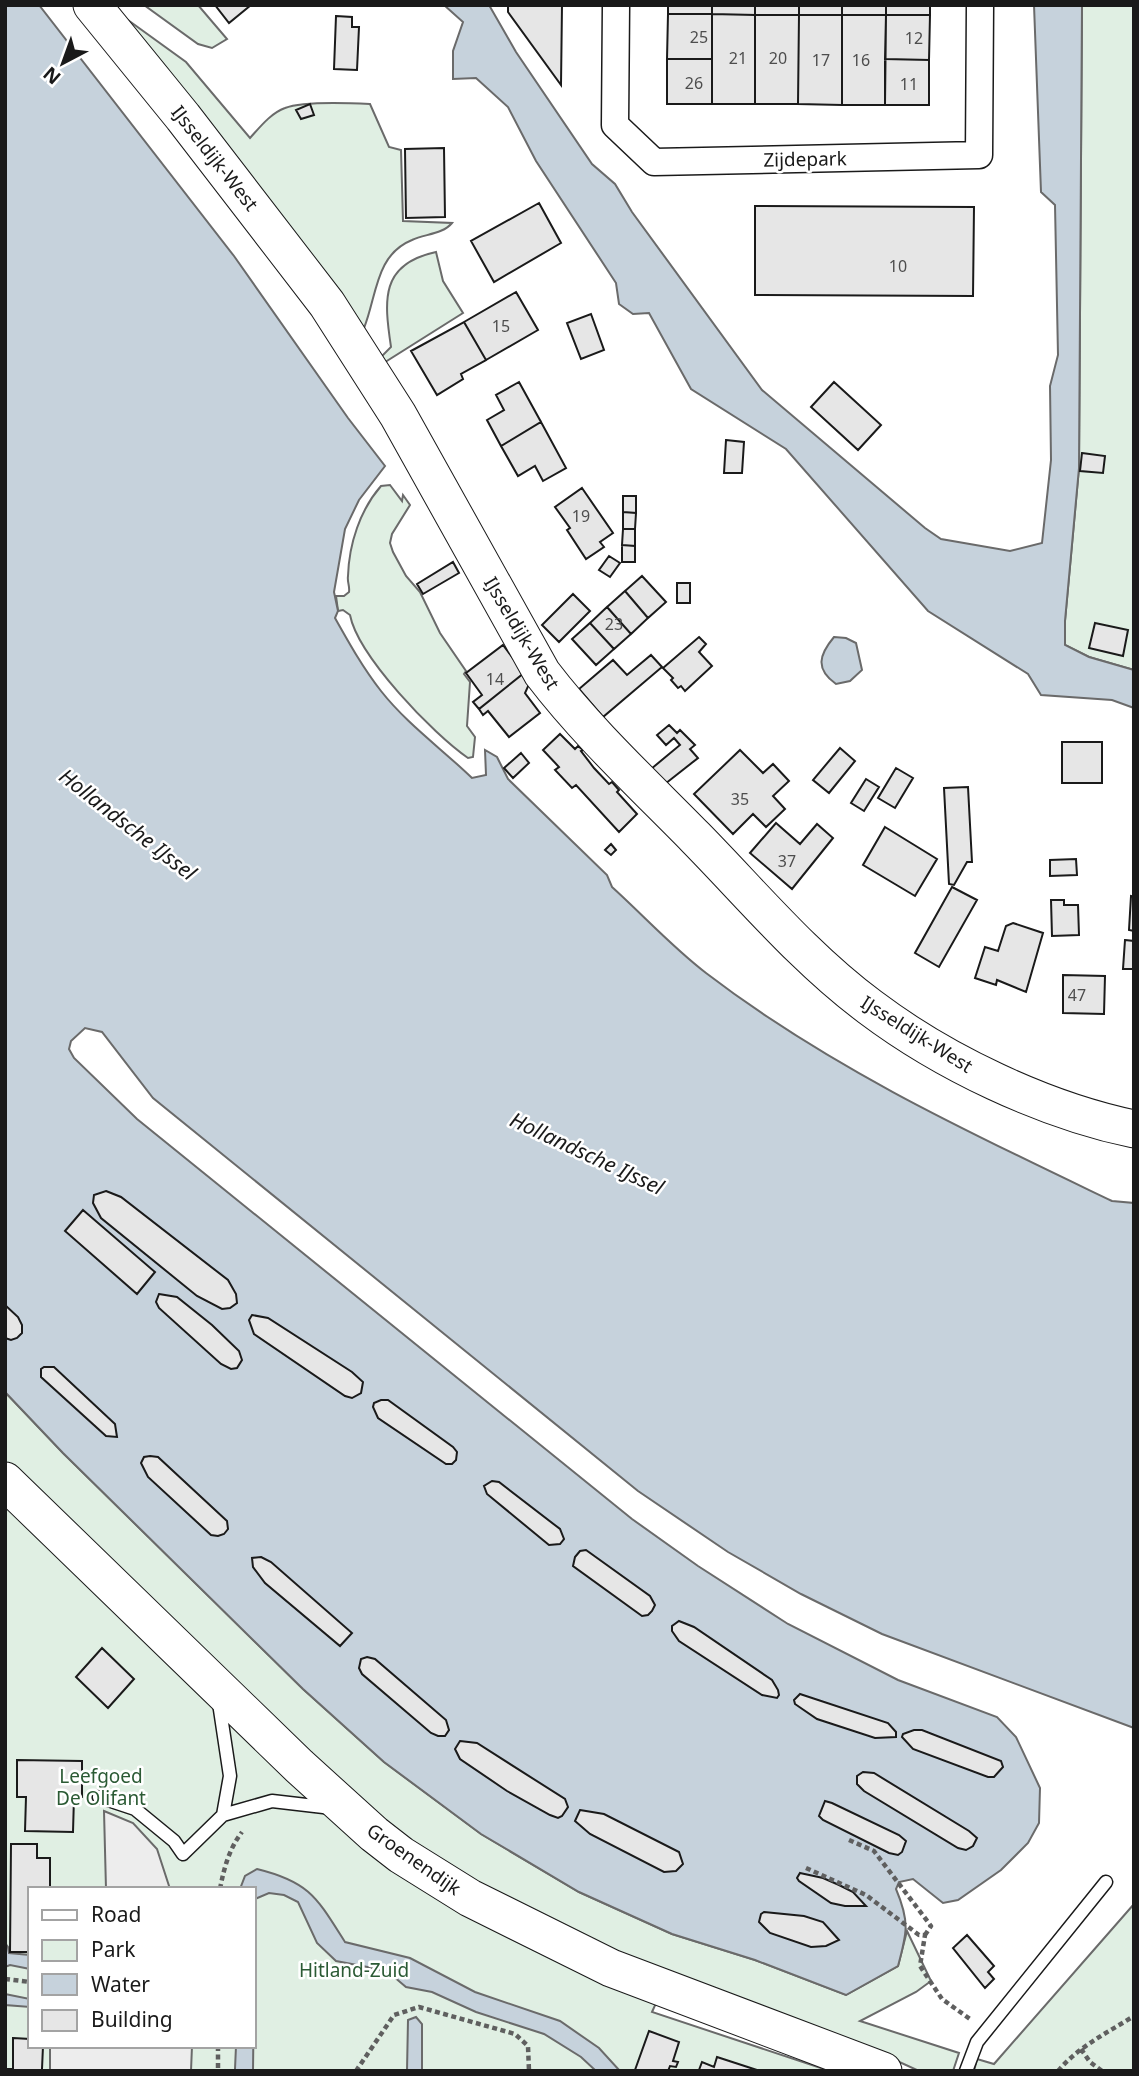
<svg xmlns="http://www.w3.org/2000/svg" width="1139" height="2076" font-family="'Noto Sans',sans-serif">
<rect width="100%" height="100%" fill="#fff"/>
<path fill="#e0efe3" stroke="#6a6a6a" stroke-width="2" fill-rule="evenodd" d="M 144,5 L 198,5 L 227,39 L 212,48 L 198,44 Z
M 1082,5 L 1134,5 L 1134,670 L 1089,657 L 1065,645 L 1065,621 L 1079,468 Z
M 121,15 L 186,62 L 250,138 C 260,127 271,113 285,108 C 303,101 350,103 370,104 L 389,147 L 401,150 L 403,221 L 452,223 C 443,234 425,234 412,240 C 375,255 377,296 364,328 Z
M 436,252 L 443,281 L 463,313 L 382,364 L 380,358 L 391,347 C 384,300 380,264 436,252 Z
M 390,485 L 402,501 L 403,495 L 410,505 L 392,534 L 390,543 L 393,552 L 406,576 L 420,592 L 440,633 L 466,671 L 464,674 L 470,682 L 467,726 L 475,737 L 473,757 L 468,758 C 433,734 358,656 350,615 L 343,610 L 338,611 L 336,596 L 344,596 L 349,592 C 350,586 347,582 348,576 C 349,544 360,510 381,486 Z
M 5,1392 L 63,1453 L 303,1689 L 384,1762 L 481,1834 L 579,1892 L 672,1934 L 755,1960 L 846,1995 L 898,1966 L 907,1931 L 931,1981 L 916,1992 L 860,2021 L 959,2053 L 953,2071 L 919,2071 L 871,2049 L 616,1958 L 405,1846 L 5,1467 Z
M 5,1500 L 307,1794 L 657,2001 L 652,2012 L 830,2071 L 5,2071 ZM 30,1889 L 254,1889 L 254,2046 L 30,2046 Z
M 1134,1904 L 1134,2071 L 974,2071 L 977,2059 L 994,2064 Z"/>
<path fill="#ededed" stroke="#6a6a6a" stroke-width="2" d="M 104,1811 L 133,1823 L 157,1849 L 170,1889 L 106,1889 Z
M 50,2046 L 192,2046 L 191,2071 L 50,2071 Z"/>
<path fill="#c6d2dc" stroke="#6a6a6a" stroke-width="2" d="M 5,5 L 39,5 L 234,256 L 348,418 L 385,466 L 359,500 L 345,529 L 334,592 L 338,611 L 335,618 C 349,643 363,668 381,691 C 407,724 442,749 472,778 L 486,775 L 485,750 L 497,757 L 508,779 L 607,875 L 612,887 C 643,915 672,947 706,973 C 830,1068 972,1134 1112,1201 L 1134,1203 L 1134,1728 L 882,1634 L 801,1594 L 728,1552 L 638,1491 L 153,1098 L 102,1032 L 85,1028 L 71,1041 L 69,1049 L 74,1058 L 137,1119 L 632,1519 L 698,1566 L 788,1624 L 898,1680 L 997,1717 L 1016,1737 L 1040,1788 L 1039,1823 L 1028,1843 L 1001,1870 L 958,1900 L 943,1903 L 913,1879 L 899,1882 L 896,1889 C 910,1922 907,1933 898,1966 L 846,1995 L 755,1960 L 672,1934 L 579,1892 L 481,1834 L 384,1762 L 303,1689 L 63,1453 L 5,1392 Z
M 444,5 L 489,5 L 516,52 L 592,164 L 615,184 L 632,212 L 762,390 L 925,528 L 941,539 L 1010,551 L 1042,543 L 1051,460 L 1050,386 L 1058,355 L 1055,205 L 1041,192 L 1034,5 L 1082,5 L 1079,468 L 1065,621 L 1065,645 L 1089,657 L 1134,670 L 1134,708 L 1112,700 L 1041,695 L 1028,674 L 928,611 L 786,449 L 691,389 L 649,313 L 633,314 L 619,304 L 616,283 L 536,161 L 508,107 L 476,78 L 453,79 L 453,51 L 463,22 Z
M 834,637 L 846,638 L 856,643 L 862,670 L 850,681 L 836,684 C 815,669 819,655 834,637 Z
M 257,1869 C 310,1882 317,1898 345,1942 L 410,1958 L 475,1992 L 560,2021 L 599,2048 L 620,2071 L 596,2071 L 581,2057 L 544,2034 L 476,2012 L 432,1992 L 406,1987 L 393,1976 L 378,1969 L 336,1961 L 317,1943 L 298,1902 L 284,1895 L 269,1893 L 255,1899 L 253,2071 L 233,2071 L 235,2069 L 236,2046 L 254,2046 L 254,1889 L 240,1889 L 245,1876 Z
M 5,1943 L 8,1947 L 9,1953 L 30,1955 L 30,1969 L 10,1965 L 5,1967 Z
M 5,1994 L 30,1999 L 30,2007 L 5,2005 Z
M 416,2017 L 422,2024 L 422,2071 L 407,2071 L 408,2020 Z"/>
<path fill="#e6e6e6" stroke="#1a1a1a" stroke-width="2" d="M 215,5 L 251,5 L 229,23 Z
M 508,5 L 562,5 L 561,85 L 508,12 Z
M 668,5 L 712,5 L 712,14 L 668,14 Z
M 712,5 L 755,5 L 755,15 L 712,14 Z
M 755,5 L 799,5 L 799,15 L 755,15 Z
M 799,5 L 842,5 L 842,15 L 799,15 Z
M 842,5 L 886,5 L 886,15 L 842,15 Z
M 886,5 L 930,5 L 930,15 L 886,15 Z
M 668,14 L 712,14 L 712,59 L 667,59 Z
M 712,14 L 755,15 L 755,104 L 712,104 Z
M 755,15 L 799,15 L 798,104 L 755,104 Z
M 799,15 L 842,15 L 842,105 L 798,104 Z
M 842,15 L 886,15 L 885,105 L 842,105 Z
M 886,15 L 930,15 L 929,60 L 885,59 Z
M 336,16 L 352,17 L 352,27 L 359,27 L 357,70 L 334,69 Z
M 667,59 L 712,59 L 712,104 L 667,104 Z
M 885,59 L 929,60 L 929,105 L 885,105 Z
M 310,104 L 314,115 L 301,119 L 296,110 Z
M 444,148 L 445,217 L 406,218 L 405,149 Z
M 539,203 L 561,243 L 494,282 L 471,241 Z
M 755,206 L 974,207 L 973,296 L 755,295 Z
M 516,292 L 538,330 L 486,360 L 464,322 Z
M 591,314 L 604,350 L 581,359 L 567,323 Z
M 464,322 L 486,360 L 461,374 L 463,379 L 437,395 L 411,351 Z
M 519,382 L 541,422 L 501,446 L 487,420 L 504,410 L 496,395 Z
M 834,382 L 881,425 L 858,450 L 811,407 Z
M 541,422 L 566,468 L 543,481 L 535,466 L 518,476 L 501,446 Z
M 726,440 L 744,442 L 742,473 L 724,473 Z
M 1082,453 L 1105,456 L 1103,473 L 1080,471 Z
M 582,488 L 613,533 L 600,542 L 604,547 L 586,559 L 567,530 L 570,528 L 555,507 Z
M 623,496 L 636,496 L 636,513 L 623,512 Z
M 623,512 L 636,513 L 635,529 L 623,529 Z
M 623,529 L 635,529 L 635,546 L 622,545 Z
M 622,545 L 635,546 L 635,562 L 622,562 Z
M 609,556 L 620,563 L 610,577 L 599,570 Z
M 453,562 L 459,573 L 423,594 L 417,584 Z
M 642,576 L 666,602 L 648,618 L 625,591 Z
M 677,583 L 690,583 L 690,603 L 677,603 Z
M 625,591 L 648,618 L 631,634 L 607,607 Z
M 573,594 L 590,611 L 559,642 L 542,625 Z
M 607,607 L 631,634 L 614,649 L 590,623 Z
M 590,623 L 614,649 L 596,665 L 572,639 Z
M 1095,623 L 1128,630 L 1123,656 L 1089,648 Z
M 699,637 L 706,644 L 699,652 L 712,666 L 685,691 L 681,686 L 678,688 L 671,680 L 673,678 L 663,668 Z
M 503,645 L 524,673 L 479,709 L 473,702 L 482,695 L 466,673 Z
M 651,655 L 662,667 L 603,717 L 579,689 L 613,660 L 627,675 Z
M 524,673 L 530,682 L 525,693 L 540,713 L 509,737 L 488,711 L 483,715 L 479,709 Z
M 669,725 L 677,733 L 680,730 L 695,745 L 690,749 L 698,758 L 665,784 L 651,769 L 680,745 L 674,738 L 666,745 L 657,735 Z
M 560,734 L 575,749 L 578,746 L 583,750 L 581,751 L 594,768 L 609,784 L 612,782 L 619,790 L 617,792 L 637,814 L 619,832 L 576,785 L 572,788 L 555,770 L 559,767 L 543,750 Z
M 1062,742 L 1102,742 L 1102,783 L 1062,783 Z
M 840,748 L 855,761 L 829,793 L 813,780 Z
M 740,750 L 763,773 L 773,764 L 789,781 L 773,796 L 785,809 L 766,827 L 753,814 L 733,834 L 694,794 Z
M 521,753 L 529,763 L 513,778 L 504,768 Z
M 896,768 L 913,778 L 895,808 L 878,798 Z
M 866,779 L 879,787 L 864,811 L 851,803 Z
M 968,787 L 972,862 L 967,862 L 954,885 L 949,884 L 944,788 Z
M 776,823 L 800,844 L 817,824 L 833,838 L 792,889 L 750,853 Z
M 885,827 L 937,859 L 915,896 L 863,865 Z
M 611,844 L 616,850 L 611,855 L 605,850 Z
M 1076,859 L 1077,875 L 1050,876 L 1050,860 Z
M 952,887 L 977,900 L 939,967 L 915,953 Z
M 1131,896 L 1134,897 L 1134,931 L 1129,930 Z
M 1051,900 L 1064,900 L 1064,905 L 1078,905 L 1079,935 L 1052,936 Z
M 1013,923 L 1043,933 L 1026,992 L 997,980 L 996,985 L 975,978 L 985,947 L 998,951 L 1006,926 Z
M 1125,940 L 1134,941 L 1134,969 L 1123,969 Z
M 1063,975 L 1105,976 L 1104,1014 L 1063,1013 Z
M 106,1191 L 121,1197 L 228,1280 L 236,1294 L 237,1303 L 230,1308 L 222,1309 L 197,1296 L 101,1218 L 93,1203 L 94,1195 Z
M 83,1210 L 155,1272 L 137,1294 L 65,1231 Z
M 159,1294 L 177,1297 L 212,1325 L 239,1351 L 242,1360 L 237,1368 L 231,1369 L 221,1364 L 159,1308 L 156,1302 Z
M 5,1305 L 18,1317 L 22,1325 L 22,1333 L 17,1338 L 11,1340 L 5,1338 Z
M 252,1315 L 268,1318 L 352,1372 L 363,1382 L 361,1393 L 352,1398 L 345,1396 L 254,1334 L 249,1320 Z
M 44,1367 L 54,1367 L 115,1424 L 117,1437 L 106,1436 L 41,1377 L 41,1369 Z
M 381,1400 L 388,1400 L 453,1447 L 457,1452 L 456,1460 L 452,1464 L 446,1464 L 378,1418 L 373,1407 L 374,1403 Z
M 150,1456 L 158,1457 L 227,1521 L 228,1529 L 224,1534 L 218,1536 L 211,1535 L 148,1477 L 141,1463 L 144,1457 Z
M 492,1481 L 499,1482 L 560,1529 L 564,1539 L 560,1544 L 549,1545 L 487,1494 L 484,1486 Z
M 586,1550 L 650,1596 L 655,1605 L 652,1611 L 648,1615 L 642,1616 L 573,1566 L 575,1557 L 580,1551 Z
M 261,1557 L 271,1562 L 352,1633 L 340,1646 L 265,1583 L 253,1567 L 252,1558 Z
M 679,1621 L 694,1627 L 772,1680 L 778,1690 L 779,1695 L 777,1698 L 762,1695 L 679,1641 L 672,1631 L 672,1626 Z
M 102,1648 L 134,1679 L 108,1708 L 76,1677 Z
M 367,1657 L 375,1659 L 446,1720 L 449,1730 L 445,1736 L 438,1736 L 431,1733 L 362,1674 L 359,1668 L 361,1659 Z
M 800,1694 L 888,1723 L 896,1732 L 896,1737 L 875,1738 L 817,1719 L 795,1704 L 794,1700 Z
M 914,1730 L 922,1730 L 1001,1761 L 1003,1767 L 994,1777 L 988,1777 L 913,1749 L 902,1737 L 903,1734 Z
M 460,1741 L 477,1743 L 565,1799 L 568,1807 L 562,1816 L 558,1818 L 550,1815 L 507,1791 L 460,1759 L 455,1749 Z
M 17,1760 L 82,1761 L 82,1797 L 74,1797 L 73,1832 L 25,1831 L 26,1797 L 17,1797 Z
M 863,1772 L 874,1773 L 969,1831 L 977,1838 L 973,1846 L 966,1850 L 958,1848 L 864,1791 L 857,1784 L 857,1776 Z
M 825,1801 L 832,1803 L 899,1835 L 906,1841 L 902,1852 L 898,1855 L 889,1853 L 823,1820 L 819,1816 Z
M 580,1810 L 604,1814 L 679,1852 L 683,1864 L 676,1871 L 664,1872 L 590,1834 L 575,1821 Z
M 11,1844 L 37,1844 L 37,1858 L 50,1858 L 50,1889 L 30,1889 L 30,1952 L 10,1952 Z
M 800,1873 L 823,1878 L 839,1885 L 853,1892 L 866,1906 L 845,1906 L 831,1903 L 799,1881 L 797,1878 Z
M 764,1912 L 804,1916 L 823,1922 L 839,1940 L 826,1946 L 811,1947 L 770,1933 L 759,1922 L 761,1914 Z
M 967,1935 L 994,1966 L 988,1972 L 994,1979 L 985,1988 L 953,1948 Z
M 649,2031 L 679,2042 L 673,2061 L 678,2062 L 676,2067 L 670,2066 L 668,2071 L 635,2070 Z
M 13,2038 L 30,2039 L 30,2046 L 43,2046 L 42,2069 L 45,2071 L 5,2071 L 5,2069 L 13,2069 Z
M 717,2057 L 760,2071 L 699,2070 L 702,2062 L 714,2067 Z"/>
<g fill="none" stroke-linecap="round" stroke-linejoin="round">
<defs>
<path id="lane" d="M 219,1703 L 230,1776 L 223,1815
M 99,1797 L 135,1809 L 174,1841 L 183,1854 L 223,1815 L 272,1801 L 332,1808
M 966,2071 L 977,2042 L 1106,1882"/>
<path id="street" d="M 616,5 L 615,125 L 654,162 L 979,155 L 980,5"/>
<path id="secondary" d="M 92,5 L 183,117 L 327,304 L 398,415 L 542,673 C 587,732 643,784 695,837 C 751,894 805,959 870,1007 C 943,1062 1043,1110 1134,1129
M 5,1481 L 299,1766 L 374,1834 L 401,1855 L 470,1898 L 611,1968 L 883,2071"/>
</defs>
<use href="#lane" stroke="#1a1a1a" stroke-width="15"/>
<use href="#street" stroke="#1a1a1a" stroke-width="29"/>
<use href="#secondary" stroke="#1a1a1a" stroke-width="39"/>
<path stroke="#5f5f5f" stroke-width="4.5" stroke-dasharray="5 3.5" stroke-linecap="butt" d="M 849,1840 L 874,1851 L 931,1926 L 925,1935
M 806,1868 L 866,1895 L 919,1935 L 925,1935 L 920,1966 L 942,1999 L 970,2019
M 220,1889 C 224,1868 229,1849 242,1832
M 5,1979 L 30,1982
M 218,2046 L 218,2071
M 1081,2049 L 1090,2062 L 1102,2071
M 356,2071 L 394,2015 L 419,2007 L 515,2034 L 528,2046 L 529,2071
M 1058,2071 C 1079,2046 1107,2033 1134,2016"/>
<use href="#lane" stroke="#fff" stroke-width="12"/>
<use href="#street" stroke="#fff" stroke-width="26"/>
<use href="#secondary" stroke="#fff" stroke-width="37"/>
</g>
<g text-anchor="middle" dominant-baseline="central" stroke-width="5" stroke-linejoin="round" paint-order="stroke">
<g font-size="16" fill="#4d4d4d">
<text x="699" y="37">25</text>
<text x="914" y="38">12</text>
<text x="738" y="58">21</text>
<text x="778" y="58">20</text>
<text x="821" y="60">17</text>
<text x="861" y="60">16</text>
<text x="694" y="83">26</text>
<text x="909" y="84">11</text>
<text x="898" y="266">10</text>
<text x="501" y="326">15</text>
<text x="581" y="516">19</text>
<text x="614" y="624">23</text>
<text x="495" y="679">14</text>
<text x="740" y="799">35</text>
<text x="787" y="861">37</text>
<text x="1077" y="995">47</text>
</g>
<g font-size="19" fill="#1a1a1a" stroke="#fff">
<text transform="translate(215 158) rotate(52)">IJsseldijk-West</text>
<text transform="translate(805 159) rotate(-1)">Zijdepark</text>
<text transform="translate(522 633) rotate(59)">IJsseldijk-West</text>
<text transform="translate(917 1034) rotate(32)">IJsseldijk-West</text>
<text transform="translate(414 1859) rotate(35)">Groenendijk</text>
</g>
<g font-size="19" fill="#2b5a34" stroke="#fff">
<text x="101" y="1776">Leefgoed<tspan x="101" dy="22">De Olifant</tspan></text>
<text x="354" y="1970">Hitland-Zuid</text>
</g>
<g font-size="21" font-style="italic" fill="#1a1a1a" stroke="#fff">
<text transform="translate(128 824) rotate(38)">Hollandsche IJssel</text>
<text transform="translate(587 1153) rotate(25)">Hollandsche IJssel</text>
</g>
</g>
<rect width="1139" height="2076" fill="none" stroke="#1a1a1a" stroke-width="14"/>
<rect x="28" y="1887" width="228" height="161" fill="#ffffff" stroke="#a3a3a3" stroke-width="2"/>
<rect x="42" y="1910" width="35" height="10" fill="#ffffff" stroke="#a3a3a3" stroke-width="2"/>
<text x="91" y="1922" font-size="21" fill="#1a1a1a">Road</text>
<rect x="42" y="1940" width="35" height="21" fill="#e0efe3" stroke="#a3a3a3" stroke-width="2"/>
<text x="91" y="1957" font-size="21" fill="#1a1a1a">Park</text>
<rect x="42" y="1974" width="35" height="21" fill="#c6d2dc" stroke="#a3a3a3" stroke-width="2"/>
<text x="91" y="1992" font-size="21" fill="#1a1a1a">Water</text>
<rect x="42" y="2010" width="35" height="21" fill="#e6e6e6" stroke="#a3a3a3" stroke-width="2"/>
<text x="91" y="2027" font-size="21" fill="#1a1a1a">Building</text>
<g transform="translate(63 63) rotate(221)" stroke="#ffffff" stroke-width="5" paint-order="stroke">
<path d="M0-5L12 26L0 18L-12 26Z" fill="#1a1a1a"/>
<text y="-10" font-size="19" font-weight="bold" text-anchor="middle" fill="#1a1a1a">N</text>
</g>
</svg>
